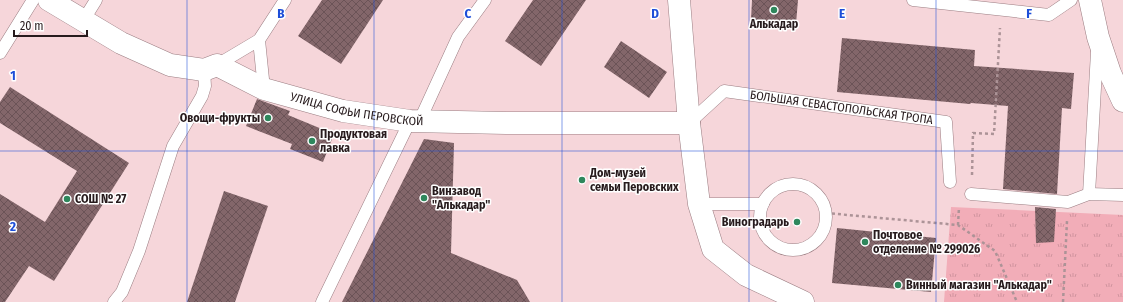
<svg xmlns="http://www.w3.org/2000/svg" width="1123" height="302" font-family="'Fira Sans Condensed',sans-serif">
<defs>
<pattern id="park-tufts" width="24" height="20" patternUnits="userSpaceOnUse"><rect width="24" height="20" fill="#f2adb8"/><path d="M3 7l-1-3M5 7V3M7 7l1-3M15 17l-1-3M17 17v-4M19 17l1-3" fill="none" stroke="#d0949e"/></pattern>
<pattern id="building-cross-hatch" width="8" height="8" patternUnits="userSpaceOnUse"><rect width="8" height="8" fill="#83666a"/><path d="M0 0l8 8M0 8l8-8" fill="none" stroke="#6b5357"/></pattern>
</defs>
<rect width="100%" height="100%" fill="#f6d6da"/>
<path fill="url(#park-tufts)" d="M 951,207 L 1123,215 L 1123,302 L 944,302 Z"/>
<path fill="url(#building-cross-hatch)" d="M 322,0 L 383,0 L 341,64 L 298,36 Z
M 533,0 L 586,0 L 541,66 L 505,41 Z
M 752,0 L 798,0 L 796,24 L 751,20 Z
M 842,38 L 975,50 L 974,66 L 1074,73 L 1071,109 L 1062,108 L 1057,194 L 1003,189 L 1008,106 L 971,103 L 970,104 L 837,92 Z
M 621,41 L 667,72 L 649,98 L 604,67 Z
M 10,87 L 129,163 L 54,281 L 29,266 L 5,302 L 0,302 L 0,194 L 45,222 L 77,171 L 0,123 L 0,102 Z
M 257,99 L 290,111 L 288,115 L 334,134 L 323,162 L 290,149 L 292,144 L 246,126 Z
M 424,139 L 454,143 L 451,253 L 517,280 L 530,302 L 342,302 Z
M 224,191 L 268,206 L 235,302 L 187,302 Z
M 1035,207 L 1056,209 L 1054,242 L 1036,243 Z
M 837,228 L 936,238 L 931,292 L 832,283 Z"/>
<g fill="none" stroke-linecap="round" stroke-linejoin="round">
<defs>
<g id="service">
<path d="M 913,0 L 1049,15 L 1071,0"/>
<path d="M 83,21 L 96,0"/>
<path d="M 259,40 L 264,89"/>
<path d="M 0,53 L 33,0"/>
<path d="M 217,65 L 259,40 L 285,0"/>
<path d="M 419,122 L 458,37 L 485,0"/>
<path id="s1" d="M 689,123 L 724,91 L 946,122 L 950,182"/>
<circle cx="793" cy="217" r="33"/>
<path d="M 971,194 L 1068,202 L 1089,194 L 1123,195"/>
<path d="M 1089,194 L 1097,52"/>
<path d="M 699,204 L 763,204"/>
<path d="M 114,302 L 122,292 L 139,251 L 173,146 L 202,96 L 205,86 L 204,70"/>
<path d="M 322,302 L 410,121"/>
</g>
<g id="minor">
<path id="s2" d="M 49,0 L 121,43 L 170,65 L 204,70 L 217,65 L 264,89 L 343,111 L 410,121 L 506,123 L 689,123"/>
</g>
<path id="tertiary" d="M 679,0 L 689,123 L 699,204 L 713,249 L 746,275 L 803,302
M 1090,0 L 1098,37 L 1110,73 L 1123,101"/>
</defs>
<use href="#service" stroke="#9b7d82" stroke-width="13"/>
<use href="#minor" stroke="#9b7d82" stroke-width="23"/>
<use href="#tertiary" stroke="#9b7d82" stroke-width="23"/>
<path stroke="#ac9397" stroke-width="2.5" stroke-dasharray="3 3" stroke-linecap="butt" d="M 972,175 L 973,133 L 994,134 L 1000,28
M 826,213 L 958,225 L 995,251 L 1017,302
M 958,225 L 959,207
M 1063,302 L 1067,221"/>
<use href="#service" stroke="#fff" stroke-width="12"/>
<use href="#minor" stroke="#fff" stroke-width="22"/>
<use href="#tertiary" stroke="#fff" stroke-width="22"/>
</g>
<path fill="none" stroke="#1d4ed8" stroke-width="1" stroke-opacity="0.55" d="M 187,0 L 187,302M 374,0 L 374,302M 562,0 L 562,302M 749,0 L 749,302M 936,0 L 936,302M 0,151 L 1123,151"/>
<g fill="#2e875c" stroke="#fff" stroke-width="1.5">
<circle cx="774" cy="10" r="4"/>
<circle cx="268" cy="118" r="4"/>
<circle cx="312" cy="141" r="4"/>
<circle cx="582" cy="180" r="4"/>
<circle cx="424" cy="198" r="4"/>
<circle cx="67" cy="199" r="4"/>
<circle cx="797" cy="222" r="4"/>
<circle cx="865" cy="242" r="4"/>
<circle cx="898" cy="285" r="4"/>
</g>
<g text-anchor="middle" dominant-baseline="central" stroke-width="3" stroke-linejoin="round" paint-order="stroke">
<g font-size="12" font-weight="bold" fill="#271b1d" stroke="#fff" text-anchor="start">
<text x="774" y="24" text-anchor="middle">Алькадар</text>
<text x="260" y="118" text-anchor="end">Овощи-фрукты</text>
<text x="320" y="134">Продуктовая<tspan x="320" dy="14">лавка</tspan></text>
<text x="590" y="173">Дом-музей<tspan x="590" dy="14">семьи Перовских</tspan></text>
<text x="432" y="191">Винзавод<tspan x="432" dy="14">"Алькадар"</tspan></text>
<text x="75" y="199">СОШ № 27</text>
<text x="789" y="222" text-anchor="end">Виноградарь</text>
<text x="873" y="235">Почтовое<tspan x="873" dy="14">отделение № 299026</tspan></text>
<text x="906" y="285">Винный магазин "Алькадар"</text>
</g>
<g font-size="12" fill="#271b1d" stroke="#fff">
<text stroke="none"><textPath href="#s1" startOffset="166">БОЛЬШАЯ СЕВАСТОПОЛЬСКАЯ ТРОПА</textPath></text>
<text stroke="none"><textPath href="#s2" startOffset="334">УЛИЦА СОФЬИ ПЕРОВСКОЙ</textPath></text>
</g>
</g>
<g font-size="13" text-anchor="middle" font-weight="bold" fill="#1d4ed8" stroke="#fff" stroke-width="3" stroke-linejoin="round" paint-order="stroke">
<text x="281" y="18">B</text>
<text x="468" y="18">C</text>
<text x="655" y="18">D</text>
<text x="842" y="18">E</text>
<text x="1029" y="18">F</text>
<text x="13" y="80">1</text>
<text x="13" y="231">2</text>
</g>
<path d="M14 30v6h73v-6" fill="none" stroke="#271b1d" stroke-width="2"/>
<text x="20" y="30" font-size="12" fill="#271b1d" stroke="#ffffff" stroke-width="3" paint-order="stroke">20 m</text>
</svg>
